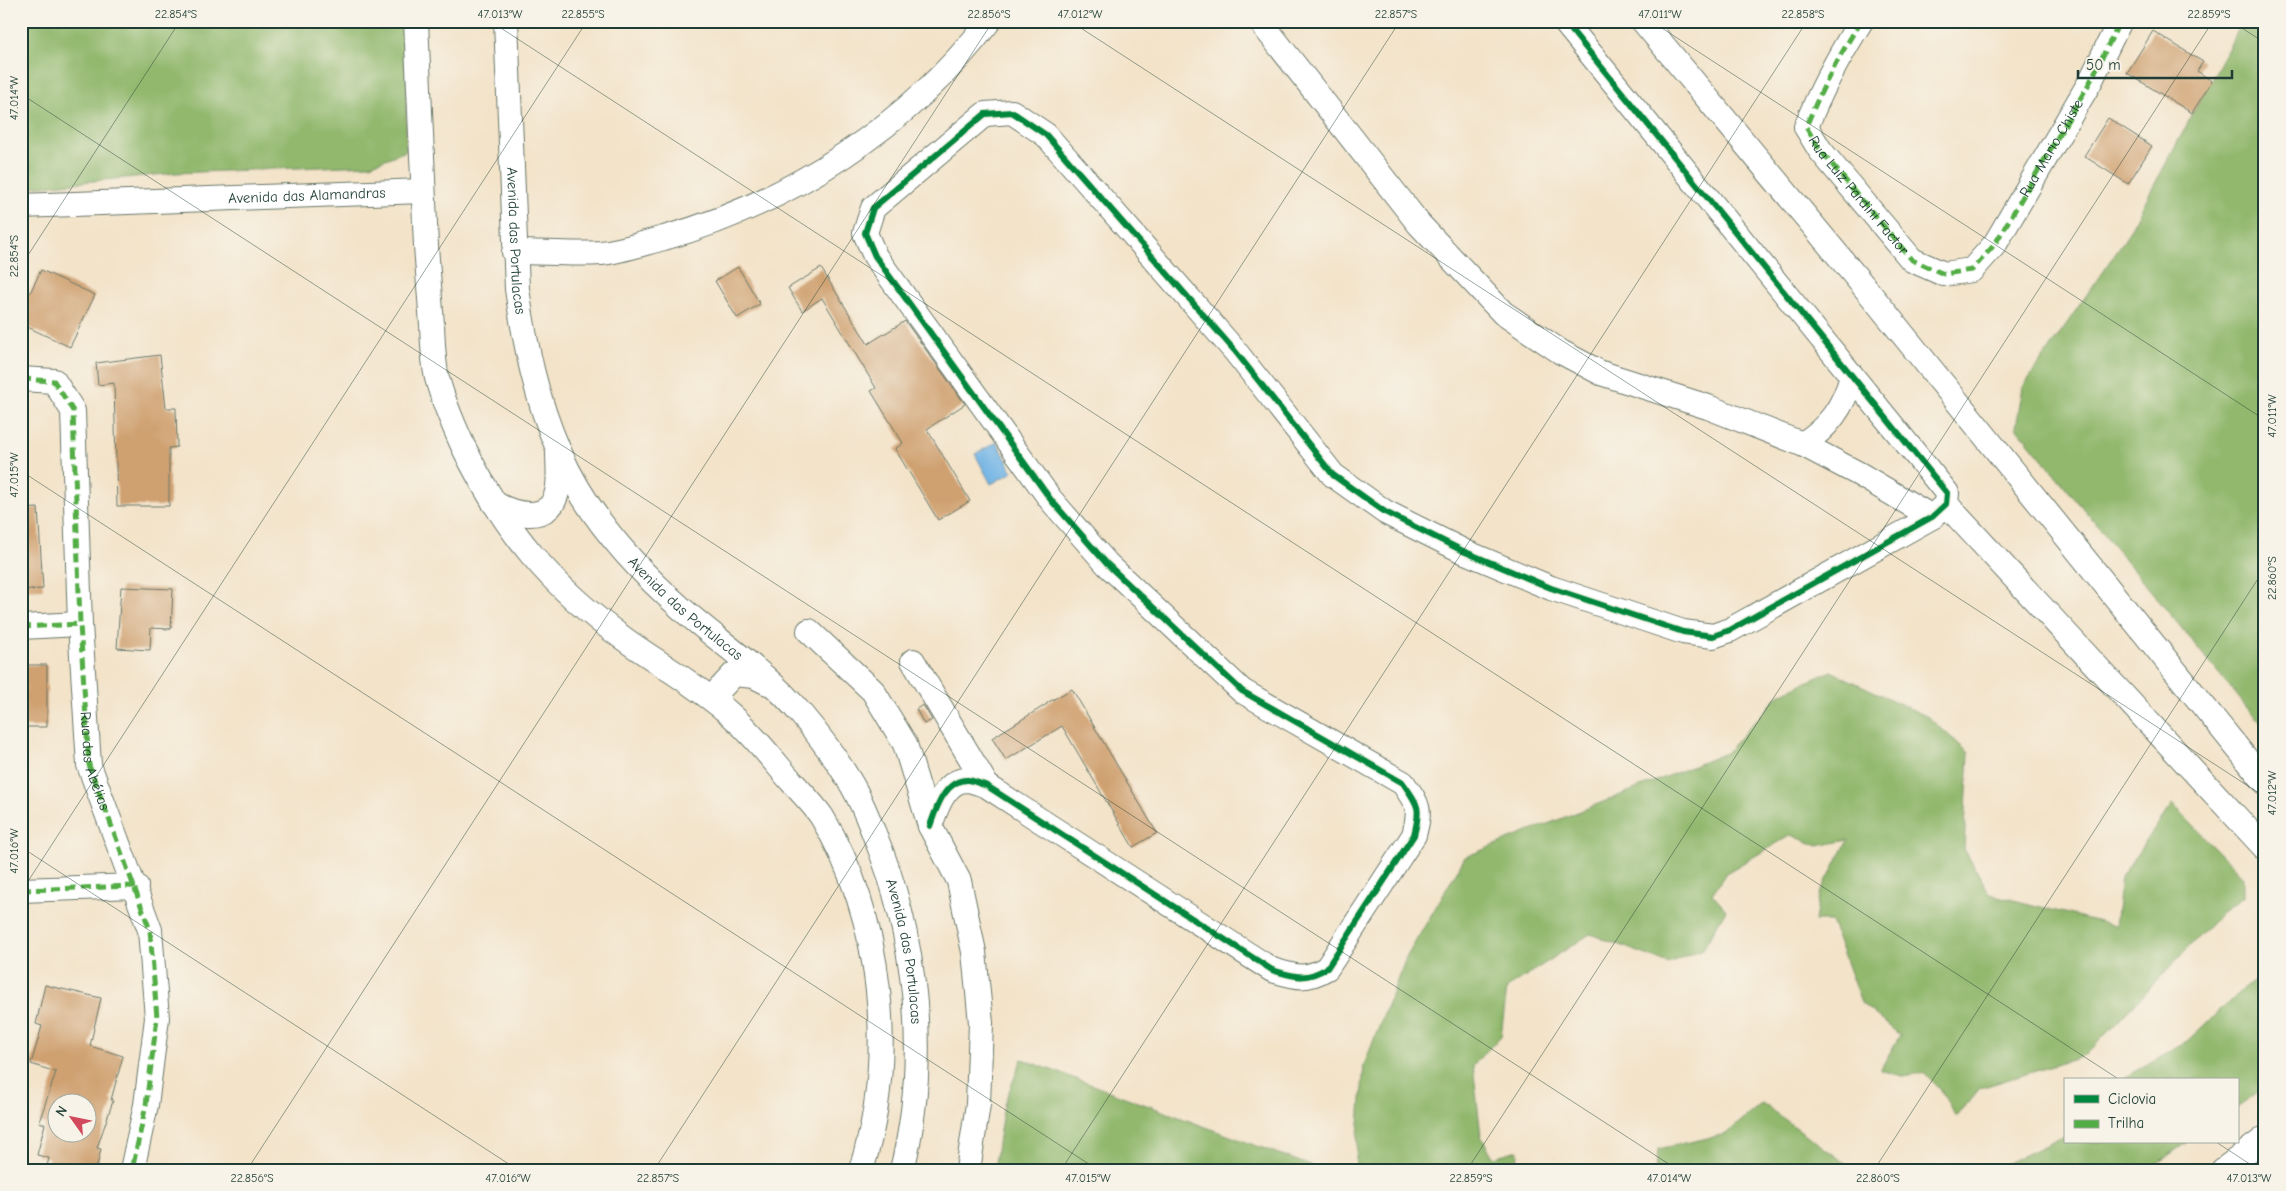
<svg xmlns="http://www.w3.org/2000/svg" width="2286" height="1191" font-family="'Comic Neue',sans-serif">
<rect width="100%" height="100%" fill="#f7f3e8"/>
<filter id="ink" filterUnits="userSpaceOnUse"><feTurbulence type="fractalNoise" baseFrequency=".02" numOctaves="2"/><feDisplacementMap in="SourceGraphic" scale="10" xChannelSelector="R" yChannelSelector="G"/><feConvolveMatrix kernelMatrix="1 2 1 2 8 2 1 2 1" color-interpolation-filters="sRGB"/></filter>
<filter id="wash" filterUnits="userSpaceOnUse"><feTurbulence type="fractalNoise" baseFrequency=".0096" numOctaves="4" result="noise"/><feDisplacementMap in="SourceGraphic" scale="20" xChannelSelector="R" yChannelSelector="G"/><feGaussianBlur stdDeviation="1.12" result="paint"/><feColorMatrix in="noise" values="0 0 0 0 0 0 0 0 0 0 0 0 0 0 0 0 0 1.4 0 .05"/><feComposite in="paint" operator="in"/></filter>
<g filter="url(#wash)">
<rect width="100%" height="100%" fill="#f3e3c9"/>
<path fill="#91b86d" stroke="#587a50" d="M 21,21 L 407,21 L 406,151 L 370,165 L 176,173 L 21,188 Z
M 2243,21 L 2265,21 L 2265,727 L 2248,709 L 2016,427 L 2023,387 L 2125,239 Z
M 1831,671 L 1928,717 L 1969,753 L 1964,849 L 1990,894 L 2115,926 L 2121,877 L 2172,804 L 2243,877 L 2243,897 L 2225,909 L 2085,1056 L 1980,1088 L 1956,1117 L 1940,1089 L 1924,1073 L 1902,1076 L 1880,1070 L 1900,1035 L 1861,1003 L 1831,921 L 1815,921 L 1819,895 L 1848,840 L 1818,846 L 1791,835 L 1726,873 L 1712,894 L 1726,910 L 1703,949 L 1668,963 L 1590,934 L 1507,988 L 1501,1036 L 1473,1065 L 1481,1136 L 1493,1157 L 1518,1150 L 1517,1170 L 1355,1170 L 1364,1065 L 1406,958 L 1465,857 L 1726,753 L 1780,694 Z
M 2265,974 L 2265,1087 L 2237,1107 L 2237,1080 L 2120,1080 L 2187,1041 L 2243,989 Z
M 1022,1059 L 1322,1170 L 994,1170 L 1004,1104 Z
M 1762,1103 L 1855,1170 L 1656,1170 L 1658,1149 L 1726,1134 Z
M 2065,1136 L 2065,1142 L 2187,1142 L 2148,1170 L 1992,1170 Z"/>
<path fill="#70b3e5" stroke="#48788c" d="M 997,442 L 1013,472 L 991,484 L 975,454 Z"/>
<g id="blocks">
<path fill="#cfa06f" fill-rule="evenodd" d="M 2153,31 L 2203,62 L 2197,71 L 2212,81 L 2192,113 L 2127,73 Z
M 2108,118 L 2152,146 L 2128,184 L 2084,156 Z
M 738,267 L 760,304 L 737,318 L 715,281 Z
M 821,268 L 868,344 L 905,321 L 965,404 L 927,429 L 970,501 L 938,520 L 895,449 L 903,443 L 871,391 L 876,388 L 822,298 L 802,311 L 788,288 Z
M 41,270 L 95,295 L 70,347 L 21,324 L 21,292 L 30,293 Z
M 160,355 L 166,408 L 176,408 L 177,447 L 169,448 L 169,506 L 117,506 L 114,383 L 98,385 L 96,363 Z
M 38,508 L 43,589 L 21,590 L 21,509 Z
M 121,587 L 173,589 L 171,629 L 151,628 L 150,650 L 117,648 Z
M 21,665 L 47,665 L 47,727 L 21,727 Z
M 1072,689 L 1157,833 L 1133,847 L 1062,726 L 1006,760 L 992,738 L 1047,704 L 1047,703 Z
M 923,705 L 932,720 L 924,724 L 916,709 Z
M 45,985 L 101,998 L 90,1046 L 123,1056 L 111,1100 L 113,1101 L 97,1148 L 101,1149 L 96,1170 L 46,1170 L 49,1158 L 37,1155 L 45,1124 L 39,1122 L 56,1072 L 31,1064 L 42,1026 L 36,1024 ZM 58,1104 L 88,1104 L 88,1134 L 58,1134 Z"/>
</g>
</g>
<g filter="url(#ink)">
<use href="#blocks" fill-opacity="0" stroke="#697768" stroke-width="1"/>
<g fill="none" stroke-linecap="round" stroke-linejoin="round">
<defs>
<g id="minor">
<path d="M 416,21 C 419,96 422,171 426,246 C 428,273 430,299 432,325 C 433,342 433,361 437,378 C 443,401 453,424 463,446 C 504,530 551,587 627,641 C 661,665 698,686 730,714 C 753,734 772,759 792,782 C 802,793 814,805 822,817 C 883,919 897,1057 861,1170"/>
<path id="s1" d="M 506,21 L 517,289 C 525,344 536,399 559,451 C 585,512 634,567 683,610 C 723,645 767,673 801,714 C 818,734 835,757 849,780 C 859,796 866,813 873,831 C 917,936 930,1058 902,1170"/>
<path d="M 1260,21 L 1419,224 L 1503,313 L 1561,352 L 1601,373 L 1708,407 L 1802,444 L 1859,474 L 1932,517"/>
<path d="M 1643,21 L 1871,295 L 2265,782"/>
<path d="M 1861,21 C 1839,56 1821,89 1806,127 L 1820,150 L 1912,260 L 1944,274 L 1972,270 L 1995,244 L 2090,82 L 2120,21"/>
<path id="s2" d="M 21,206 L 423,191"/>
<path d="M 514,252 C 543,252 573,255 601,253 C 622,251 644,243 664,238 C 789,203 910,125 989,21"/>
<path d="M 21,379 L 54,381 L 73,411 L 80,624 L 89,765 L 150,930 L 157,1018 L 146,1105 L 132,1170"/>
<path d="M 1802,444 C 1829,428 1844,406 1852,376"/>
<path d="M 494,503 C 514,515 550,524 557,492 C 560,480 558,465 558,452"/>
<path d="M 1946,504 L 2265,848"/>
<path d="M 21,627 L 80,624"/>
<path d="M 809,631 L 873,691 L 905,744 L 930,826 L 959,881 L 974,952 L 981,1023 L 978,1104 L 968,1170"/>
<path d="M 913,661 L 987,786"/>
<path d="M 717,703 L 719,690 L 734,674 L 754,676 L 768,683"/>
<path d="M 930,826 C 936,809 945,779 968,780 C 974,781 981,784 987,786 L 1272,970 C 1296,977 1305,981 1327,968 L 1414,835 C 1421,808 1419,806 1403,783 L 1242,691 L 1107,564 L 1051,500 L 875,256 L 865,233 L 873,208 L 985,114 L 1012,112 L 1046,135 L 1235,351 L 1333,475 L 1385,512 L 1463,551 L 1551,588 L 1683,632 L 1713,636 L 1730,630 L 1932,517 L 1946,504 L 1947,493 L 1564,21"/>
<path d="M 21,890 L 136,886"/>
<path d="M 2223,1170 L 2265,1138"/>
</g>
</defs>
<use href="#minor" stroke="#697768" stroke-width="26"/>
<use href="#minor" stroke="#fff" stroke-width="24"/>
<g stroke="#52ad45" stroke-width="5" stroke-dasharray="10 5" stroke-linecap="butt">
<path id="s3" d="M 1861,21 C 1839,56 1821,89 1806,127 L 1820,150 L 1912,260 L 1944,274 L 1972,270 L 1995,244 L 2090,82 L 2120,21"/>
<path id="s4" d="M 21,379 L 54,381 L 73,411 L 80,624 L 89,765 L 150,930 L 157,1018 L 146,1105 L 132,1170"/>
<path d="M 21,627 L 80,624"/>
<path d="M 21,890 L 136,886"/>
</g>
<defs>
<path id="cycleway" d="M 930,826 C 936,809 945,779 968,780 C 974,781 981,784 987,786 L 1272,970 C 1296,977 1305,981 1327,968 L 1414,835 C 1421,808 1419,806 1403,783 L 1242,691 L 1107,564 L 1051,500 L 875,256 L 865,233 L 873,208 L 985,114 L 1012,112 L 1046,135 L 1235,351 L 1333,475 L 1385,512 L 1463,551 L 1551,588 L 1683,632 L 1713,636 L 1730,630 L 1932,517 L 1946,504 L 1947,493 L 1564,21"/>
</defs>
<use href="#cycleway" stroke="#f7f3e8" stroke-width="9"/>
<use href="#cycleway" stroke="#00873e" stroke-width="6"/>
</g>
</g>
<path fill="none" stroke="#1f3d34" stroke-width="1" stroke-opacity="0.45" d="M 490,21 L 2120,1080M 1070,21 L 2265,797M 1651,21 L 2265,420M 2231,21 L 2265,43M 21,94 L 1678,1170M 21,266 L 180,21M 21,471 L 1098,1170M 21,847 L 518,1170M 21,892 L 587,21M 2216,1142 L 2259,1170M 247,1170 L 993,21M 654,1170 L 1400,21M 1061,1170 L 1807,21M 1467,1170 L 2213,21M 1874,1170 L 2265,568"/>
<g text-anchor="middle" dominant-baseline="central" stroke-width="4" stroke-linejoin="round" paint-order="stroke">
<g font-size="15" fill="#1f3d34" stroke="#f7f3e8">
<text stroke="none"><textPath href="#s3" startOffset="499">Rua Mario Chiste</textPath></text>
<text stroke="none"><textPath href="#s3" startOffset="206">Rua Luiz Pardini Factor</textPath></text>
<text stroke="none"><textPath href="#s2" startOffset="286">Avenida das Alamandras</textPath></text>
<text stroke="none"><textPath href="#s1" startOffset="220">Avenida das Portulacas</textPath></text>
<text stroke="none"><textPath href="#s1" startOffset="640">Avenida das Portulacas</textPath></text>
<text stroke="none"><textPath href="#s4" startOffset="420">Rua das Abélias</textPath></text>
<text stroke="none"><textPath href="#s1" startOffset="1060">Avenida das Portulacas</textPath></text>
</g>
</g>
<rect width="2286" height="1191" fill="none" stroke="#f7f3e8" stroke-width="55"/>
<rect x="2064" y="1078" width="175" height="65" fill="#f7f3e8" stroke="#a1aaa0"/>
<rect x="2074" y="1095" width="25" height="8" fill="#00873e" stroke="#a1aaa0"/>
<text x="2108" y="1104" font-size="15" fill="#1f3d34">Ciclovia</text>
<rect x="2074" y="1120" width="25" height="8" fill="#52ad45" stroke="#a1aaa0"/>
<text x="2108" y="1128" font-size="15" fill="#1f3d34">Trilha</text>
<g transform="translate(72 1118) rotate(303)"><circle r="24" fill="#f7f3e8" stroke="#a1aaa0"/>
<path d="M0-4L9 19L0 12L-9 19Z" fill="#d1495b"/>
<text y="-8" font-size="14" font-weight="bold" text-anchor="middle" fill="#1f3d34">N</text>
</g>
<path d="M2078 70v8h154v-8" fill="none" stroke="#1f3d34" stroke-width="2.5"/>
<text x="2086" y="70" font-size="15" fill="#1f3d34" stroke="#f7f3e8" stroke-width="4" paint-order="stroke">50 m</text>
<rect x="28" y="28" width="2230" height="1136" fill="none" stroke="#1f3d34" stroke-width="2"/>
<g font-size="12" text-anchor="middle" fill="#1f3d34">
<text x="176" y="18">22.854°S</text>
<text x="500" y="18">47.013°W</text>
<text x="583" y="18">22.855°S</text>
<text x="989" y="18">22.856°S</text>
<text x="1080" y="18">47.012°W</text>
<text x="1396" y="18">22.857°S</text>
<text x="1660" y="18">47.011°W</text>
<text x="1803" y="18">22.858°S</text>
<text x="2209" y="18">22.859°S</text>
<text transform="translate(14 98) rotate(-90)" y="4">47.014°W</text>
<text transform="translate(14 256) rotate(-90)" y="4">22.854°S</text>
<text transform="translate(2272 416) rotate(-90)" y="4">47.011°W</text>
<text transform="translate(14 475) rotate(-90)" y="4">47.015°W</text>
<text transform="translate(2272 578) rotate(-90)" y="4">22.860°S</text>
<text transform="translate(2272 793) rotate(-90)" y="4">47.012°W</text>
<text transform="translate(14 851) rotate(-90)" y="4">47.016°W</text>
<text x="252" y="1182">22.856°S</text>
<text x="508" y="1182">47.016°W</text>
<text x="658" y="1182">22.857°S</text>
<text x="1088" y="1182">47.015°W</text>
<text x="1471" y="1182">22.859°S</text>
<text x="1669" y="1182">47.014°W</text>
<text x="1878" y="1182">22.860°S</text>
<text x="2249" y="1182">47.013°W</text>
</g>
</svg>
